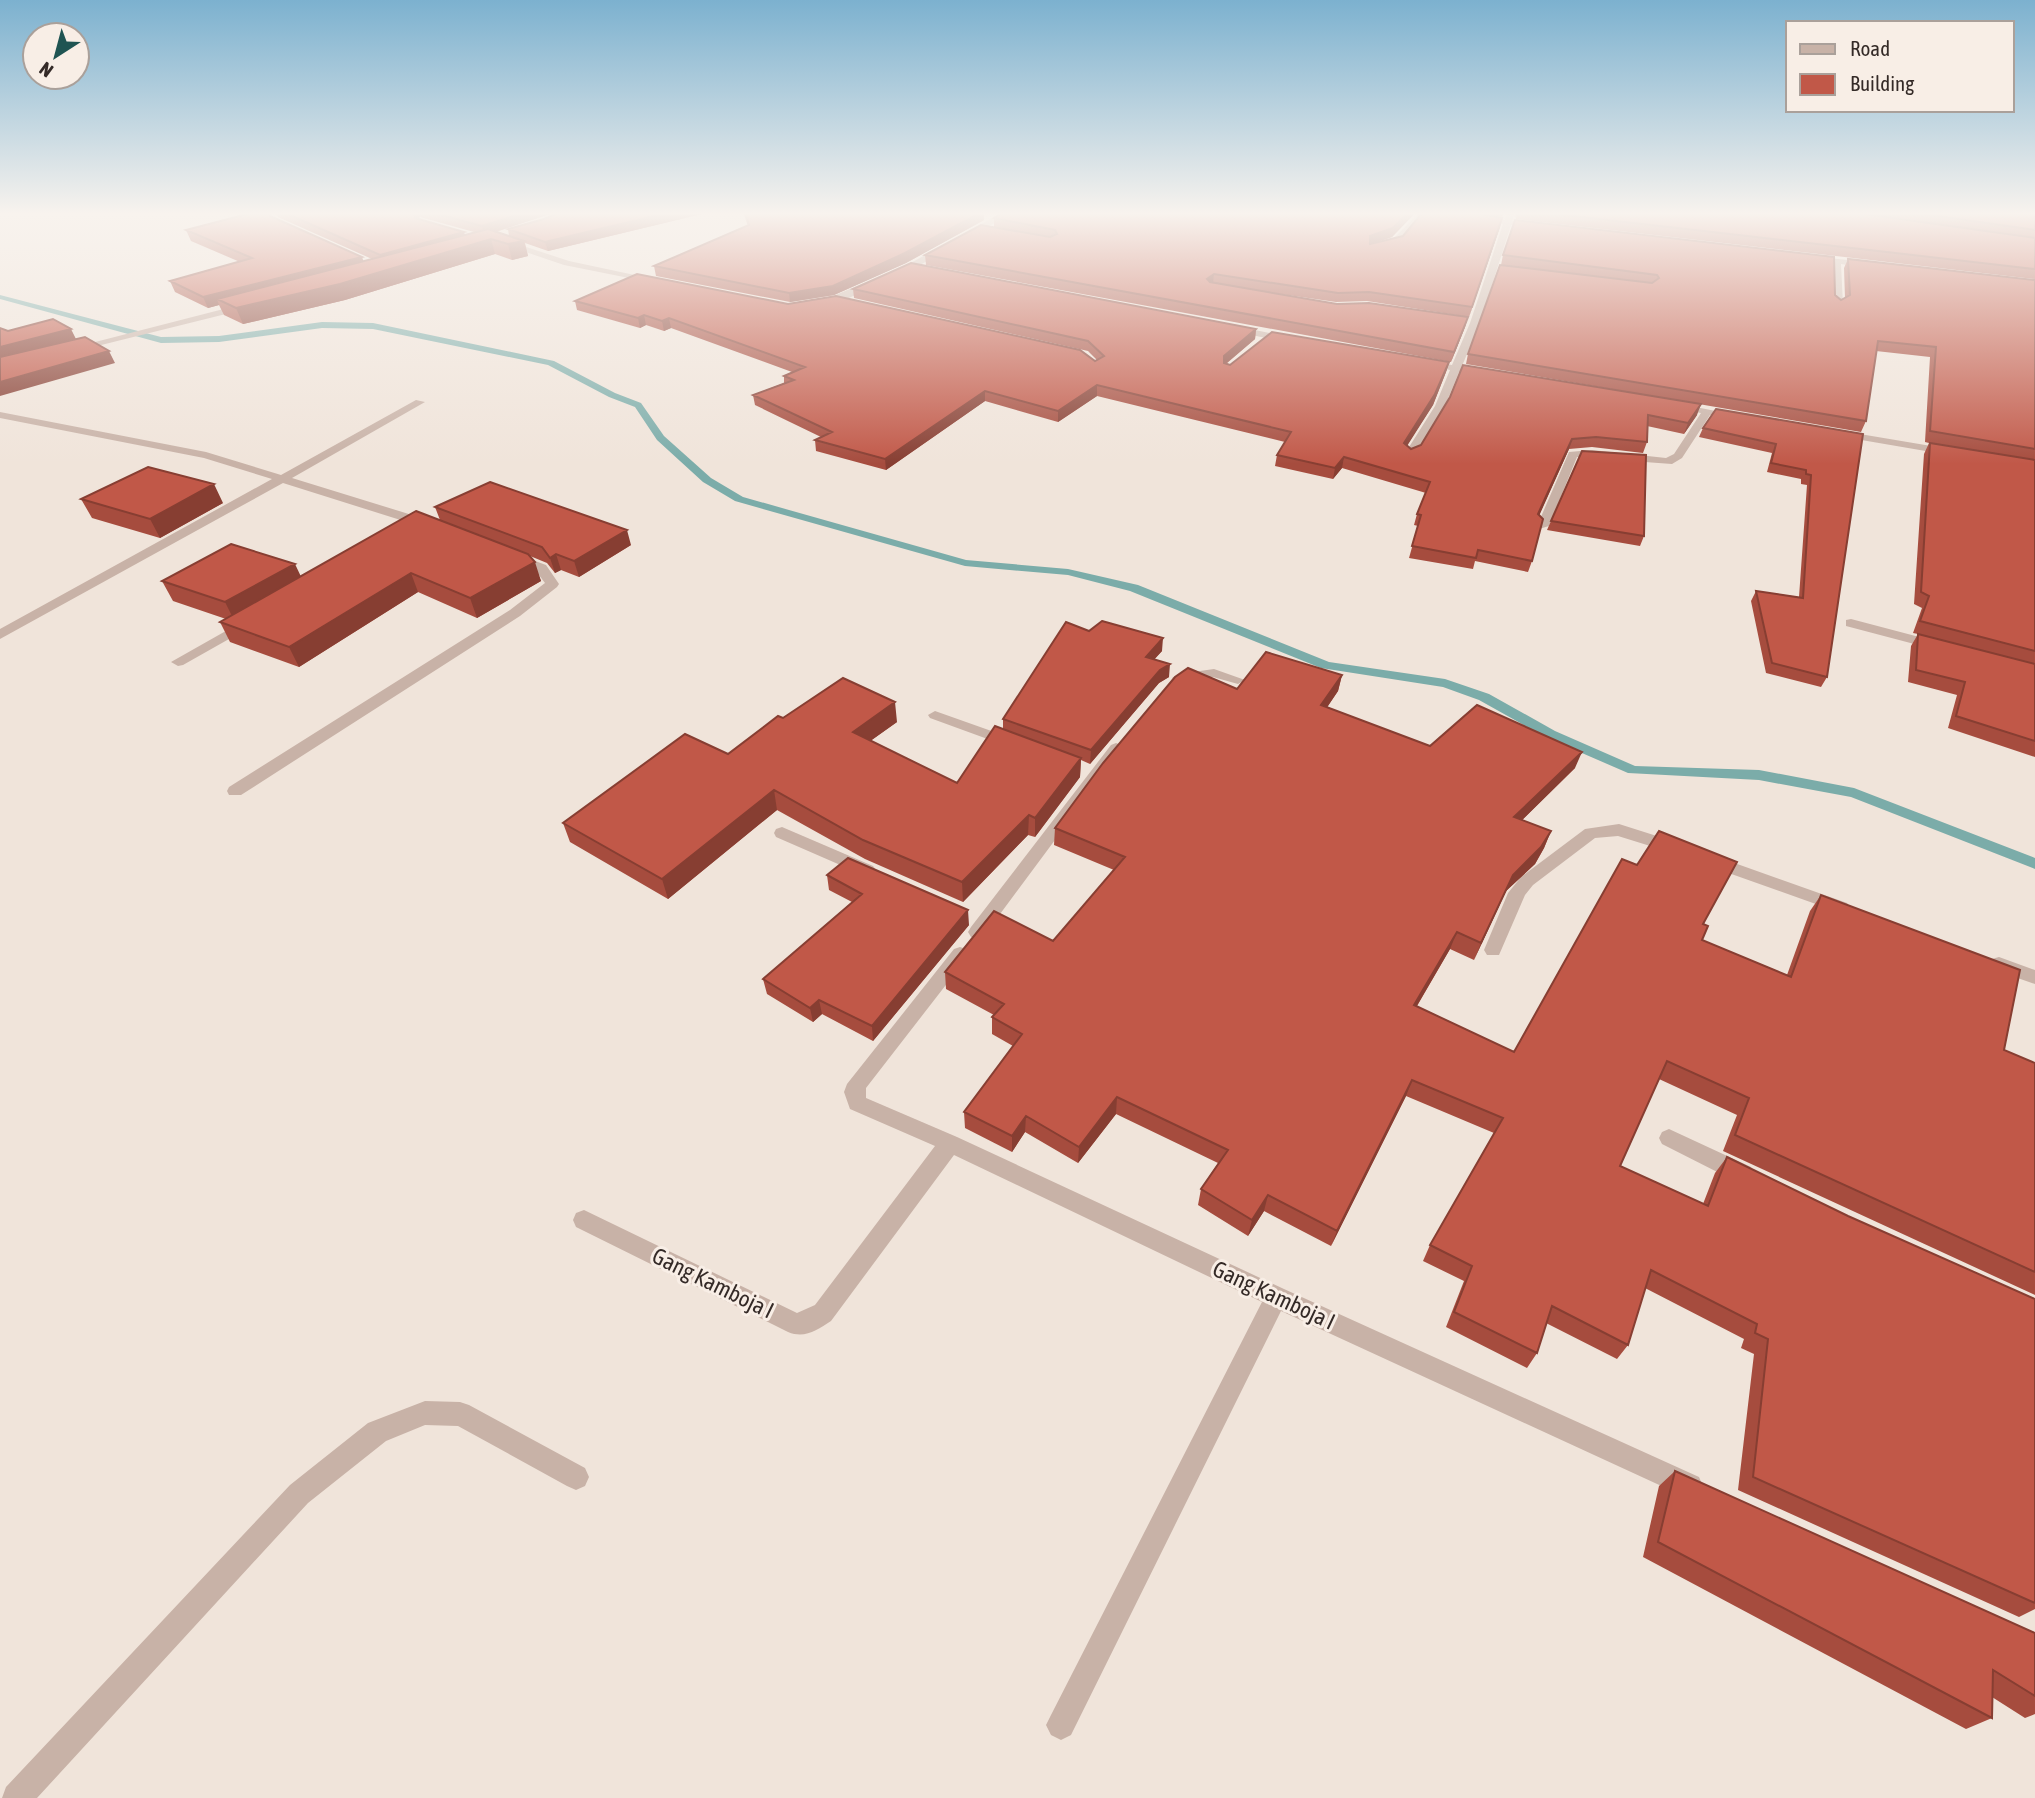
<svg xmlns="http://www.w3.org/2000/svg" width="2035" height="1798" font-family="'Asap Condensed',sans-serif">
<rect width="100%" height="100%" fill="#f0e4da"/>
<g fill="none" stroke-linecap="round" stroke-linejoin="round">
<path fill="#7baca9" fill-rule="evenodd" d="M 0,295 L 161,337 L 219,336 L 322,322 L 373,323 L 554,361 L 615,393 L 641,403 L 664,436 L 711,478 L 743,497 L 966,560 L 1068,569 L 1138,585 L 1329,662 L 1445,679 L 1489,694 L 1555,731 L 1635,766 L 1759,770 L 1854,788 L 2035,858 L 2035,869 L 1851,797 L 1759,780 L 1628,773 L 1545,737 L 1479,700 L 1443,687 L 1321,668 L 1130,591 L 1068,575 L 965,566 L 735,501 L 703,482 L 657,440 L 635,407 L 609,397 L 548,365 L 373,329 L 322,328 L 219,342 L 161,343 L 0,299 Z"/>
<path fill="#c8b2a7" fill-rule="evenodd" d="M 1420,212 L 1429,212 L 1399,243 L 1379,248 L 1379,244 L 1393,239 Z
M 1436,212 L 1505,220 L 1507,212 L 1515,212 L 1512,221 L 1541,227 L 1537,229 L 1511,225 L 1480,323 L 1462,366 L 1488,373 L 1483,376 L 1459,372 L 1445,406 L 1416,455 L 1410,458 L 1404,455 L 1435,406 L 1450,370 L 1419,363 L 1424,360 L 1452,365 L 1470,323 L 1503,224 Z
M 996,216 L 1003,218 L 913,269 L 840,302 L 819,307 L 814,304 L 907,265 Z
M 505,240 L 569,261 L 658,280 L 654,283 L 564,265 L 502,244 Z
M 1809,256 L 1867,262 L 1871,265 L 1867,268 L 1841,264 L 1843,305 L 1838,308 L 1833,305 L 1833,263 L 1809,260 Z
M 243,304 L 248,307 L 246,309 L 73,352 L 68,349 Z
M 1235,326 L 1290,337 L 1295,340 L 1290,343 L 1232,331 L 1230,329 Z
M 416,400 L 425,402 L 292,478 L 425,519 L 425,525 L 409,529 L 407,526 L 410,523 L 283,483 L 0,639 L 0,629 L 272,479 L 204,458 L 0,418 L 0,412 L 206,452 L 281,475 Z
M 1676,403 L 1740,416 L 1735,419 L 1710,415 L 1682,458 L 1672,464 L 1577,457 L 1549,526 L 1539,529 L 1537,526 L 1569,452 L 1592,450 L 1666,458 L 1674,454 L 1701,413 L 1672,408 L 1672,404 Z
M 1842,431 L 1949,449 L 1955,452 L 1949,455 L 1838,436 L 1838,432 Z
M 516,554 L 546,565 L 559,584 L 557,587 L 520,616 L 241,795 L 229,795 L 227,791 L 229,787 L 510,610 L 545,583 L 536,571 L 512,561 L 510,558 Z
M 247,619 L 252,620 L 252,626 L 183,665 L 178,666 L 171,662 Z
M 1851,619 L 1942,643 L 1944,646 L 1937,650 L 1846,626 L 1846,620 Z
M 1214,669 L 1245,680 L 1238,684 L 1213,677 L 1179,682 L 1172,678 L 1179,674 Z
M 935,711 L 1014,739 L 1017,742 L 1009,747 L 1004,745 L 930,718 L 928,715 Z
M 1116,743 L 1121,745 L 1124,748 L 1121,751 L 983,937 L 971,937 L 968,932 L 971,927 L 1111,745 Z
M 1619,824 L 1682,844 L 1684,848 L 1676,854 L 1618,836 L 1595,838 L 1533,885 L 1525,895 L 1499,955 L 1487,955 L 1484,950 L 1508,893 L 1521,877 L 1585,829 Z
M 782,827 L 873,866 L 876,870 L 873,874 L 861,874 L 776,837 L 774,833 L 776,829 Z
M 1712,855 L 1847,903 L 1850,907 L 1841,913 L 1706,865 L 1704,861 L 1706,857 Z
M 960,947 L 966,949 L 969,954 L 966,959 L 866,1088 L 866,1098 L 957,1137 L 1284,1289 L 1699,1477 L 1703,1486 L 1699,1495 L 1690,1499 L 1681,1495 L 1281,1311 L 1071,1735 L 1061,1740 L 1051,1735 L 1046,1725 L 1051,1715 L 1262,1302 L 954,1155 L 831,1321 C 817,1330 805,1339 788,1332 L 576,1227 L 573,1220 L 576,1213 L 584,1210 L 797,1313 L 815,1305 L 935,1146 L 850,1109 L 844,1092 L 847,1084 L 954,949 Z
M 1999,957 L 2035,970 L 2035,984 L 1992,969 L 1990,964 L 1992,959 Z
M 1669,1129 L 1751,1167 L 1754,1174 L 1751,1181 L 1743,1183 L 1735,1181 L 1662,1144 L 1659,1138 L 1662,1132 Z
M 425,1401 L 460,1402 L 469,1405 L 585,1468 L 589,1477 L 585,1486 L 576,1490 L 567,1486 L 458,1426 L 425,1425 L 386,1441 L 308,1503 L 37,1798 L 2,1798 L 6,1787 L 290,1485 L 368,1423 Z"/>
</g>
<path fill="#a64c3e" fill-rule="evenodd" d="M 270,212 L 272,217 L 364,261 L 372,259 L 278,217 L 276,212 L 556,212 L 496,232 L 509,236 L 508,229 L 544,219 L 560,212 L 710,212 L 548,251 L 525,243 L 528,256 L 512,260 L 495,254 L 345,300 L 243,324 L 224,315 L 219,305 L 208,308 L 175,292 L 170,281 L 240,262 L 191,241 L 186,230 ZM 420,217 L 474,232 L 465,235 L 418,218 Z
M 743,212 L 984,212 L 984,220 L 906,263 L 834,295 L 790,302 L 656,276 L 654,266 L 748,226 Z
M 1004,212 L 1416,212 L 1392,237 L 1377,242 L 1403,236 L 1423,212 L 1504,212 L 1502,217 L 1488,215 L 1500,227 L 1469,317 L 1367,301 L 1336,302 L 1267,292 L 1337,304 L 1468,317 L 1465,327 L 1451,362 L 926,265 L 925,255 L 994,227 L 994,218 Z
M 1515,212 L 2035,212 L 2035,279 L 1516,219 Z
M 1503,255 L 1835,295 L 1841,300 L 1845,298 L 1844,268 L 1848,259 L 2035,280 L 2035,757 L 1948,728 L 1957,695 L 1908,682 L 1911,646 L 1918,634 L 1913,633 L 1922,608 L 1914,604 L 1924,454 L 1929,443 L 1925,442 L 1930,357 L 1876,351 L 1866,421 L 1861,432 L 1466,364 L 1468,354 L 1546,271 L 1501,265 Z
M 853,289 L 1256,329 L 1255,339 L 1226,364 L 1230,365 L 1449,362 L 1446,372 L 1433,405 L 1407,445 L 1411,449 L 1421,445 L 1450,397 L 1697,415 L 1684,434 L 1647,426 L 1647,442 L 1643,453 L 1592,447 L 1569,449 L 1539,515 L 1532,561 L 1528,572 L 1475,561 L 1473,569 L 1409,558 L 1418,526 L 1414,525 L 1417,514 L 1426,493 L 1342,468 L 1333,479 L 1275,466 L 1277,455 L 1285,442 L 1097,396 L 1058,422 L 985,401 L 886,470 L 816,451 L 815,440 L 821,437 L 755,405 L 753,395 L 784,383 L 784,376 L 792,372 L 671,328 L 664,331 L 646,325 L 640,328 L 577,310 L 575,301 L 788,304 L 1095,361 L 1097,360 L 1088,351 L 854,298 Z
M 1703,428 L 1863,434 L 1827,677 L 1821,687 L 1766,673 L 1751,601 L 1756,591 L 1799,597 L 1807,485 L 1801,484 L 1801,479 L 1767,472 L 1772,453 L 1699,437 Z
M 81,499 L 223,503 L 160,538 L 92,518 Z
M 435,507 L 631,545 L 579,577 L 561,570 L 555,573 L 547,563 L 530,556 L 541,581 L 477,618 L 418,592 L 299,667 L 230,642 L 220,622 L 226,619 L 173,601 L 162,581 L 301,577 L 440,520 Z
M 1551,521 L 1644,536 L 1640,546 L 1547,530 Z
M 1089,631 L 1162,651 L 1154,659 L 1169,677 L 1159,683 L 1090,764 L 1081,760 L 1080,777 L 1035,837 L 1028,835 L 963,902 L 865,859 L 777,810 L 668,899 L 570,842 L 563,823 L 728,754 L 783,718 L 897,722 L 870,741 L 957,783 L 1003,729 L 1003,719 Z
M 1342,675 L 1338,691 L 1327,707 L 1430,746 L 1575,768 L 1522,820 L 1551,831 L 1544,848 L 1535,864 L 1506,891 L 1474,960 L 1450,949 L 1417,1006 L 1514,1052 L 1703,924 L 1702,940 L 1787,975 L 1810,911 L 1821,895 L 2004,1050 L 2035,1063 L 2035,1295 L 1723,1151 L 1737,1115 L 1659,1079 L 1620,1166 L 1703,1204 L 1715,1173 L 1727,1157 L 1848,1216 L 2035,1299 L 2035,1609 L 2019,1617 L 1738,1490 L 1754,1354 L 1741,1348 L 1744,1339 L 1645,1288 L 1628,1345 L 1617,1359 L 1546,1323 L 1537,1353 L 1527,1368 L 1446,1327 L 1464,1281 L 1423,1261 L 1430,1245 L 1494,1133 L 1406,1096 L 1331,1246 L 1264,1211 L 1248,1236 L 1198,1205 L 1201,1189 L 1218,1163 L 1116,1114 L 1078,1163 L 1025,1132 L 1012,1152 L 965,1128 L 964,1112 L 1013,1046 L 992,1034 L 992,1017 L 994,1015 L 946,989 L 945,972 L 1053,941 L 1114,870 L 1054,845 L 1055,828 L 1237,689 Z
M 827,875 L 969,925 L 873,1041 L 822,1014 L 813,1022 L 767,994 L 763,979 L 852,902 L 829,890 Z
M 1675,1471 L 2035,1633 L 2035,1714 L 2025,1718 L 1992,1697 L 1992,1718 L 1966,1729 L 1643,1557 L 1659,1486 Z"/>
<path fill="#873e32" d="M 414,212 L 418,212 L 420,217 L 416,220 Z
M 526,212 L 556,212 L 485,235 L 482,226 Z
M 671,212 L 710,212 L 548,251 L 545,242 Z
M 982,212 L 984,212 L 984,220 L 906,263 L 834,295 L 790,302 L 789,293 Z
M 1409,212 L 1416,212 L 1392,237 L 1368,245 L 1370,236 Z
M 1502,218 L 1500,227 L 1469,317 L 1472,307 Z
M 464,232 L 467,241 L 383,264 L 380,255 Z
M 491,239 L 495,254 L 345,300 L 243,324 L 236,308 Z
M 524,241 L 528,256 L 512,260 L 508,244 Z
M 362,257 L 366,268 L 217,299 L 219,305 L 208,308 L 203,297 Z
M 1214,274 L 1213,283 L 1206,289 L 1207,279 Z
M 644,315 L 646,325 L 640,328 L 638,318 Z
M 1468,317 L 1465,327 L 1451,362 L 1454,352 Z
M 669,318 L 671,328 L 664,331 L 662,321 Z
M 71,329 L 77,341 L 0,360 L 0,347 Z
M 1256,329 L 1255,339 L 1223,366 L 1224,356 Z
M 109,351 L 115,363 L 0,396 L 0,382 Z
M 1449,362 L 1446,372 L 1433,405 L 1402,454 L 1404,443 Z
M 1097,385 L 1097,396 L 1058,422 L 1058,411 Z
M 985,391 L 985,401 L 886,470 L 885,459 Z
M 1701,404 L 1697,415 L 1684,434 L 1688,423 Z
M 1572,439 L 1569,449 L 1535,525 L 1538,514 Z
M 1344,457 L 1342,468 L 1333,479 L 1335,468 Z
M 214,484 L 223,503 L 160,538 L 150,519 Z
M 627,530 L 631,545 L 579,577 L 574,561 Z
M 556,554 L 561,570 L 555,573 L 550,558 Z
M 535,562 L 541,581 L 477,618 L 470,598 Z
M 295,564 L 304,583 L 235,622 L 225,602 Z
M 411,573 L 418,592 L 299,667 L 289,647 Z
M 1163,638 L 1162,651 L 1145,670 L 1146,657 Z
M 1170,664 L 1169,677 L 1159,683 L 1090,764 L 1091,750 L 1160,670 Z
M 1342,675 L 1338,691 L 1318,721 L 1321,705 Z
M 895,702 L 897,722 L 855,752 L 853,732 Z
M 1582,752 L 1575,768 L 1508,834 L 1514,817 Z
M 1081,758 L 1080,777 L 1035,837 L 1035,818 Z
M 774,790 L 777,810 L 668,899 L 662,879 Z
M 1029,815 L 1028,835 L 963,902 L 962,882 Z
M 1551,831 L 1544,848 L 1535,864 L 1506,891 L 1474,960 L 1481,943 L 1513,875 Z
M 968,910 L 969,925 L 873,1041 L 872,1026 Z
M 1457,932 L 1450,949 L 1408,1021 L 1414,1005 Z
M 819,1000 L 822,1014 L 813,1022 L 810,1008 Z
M 1412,1080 L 1406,1096 L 1331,1246 L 1337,1231 Z
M 1117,1097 L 1116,1114 L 1078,1163 L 1079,1147 Z
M 1026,1116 L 1025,1132 L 1012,1152 L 1012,1136 Z
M 1268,1195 L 1264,1211 L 1248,1236 L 1252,1220 Z"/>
<path fill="#c15848" stroke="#873e32" stroke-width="2" d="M 255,212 L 269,212 L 270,216 L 362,257 L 203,297 L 170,281 L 252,258 L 186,230 Z
M 283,212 L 414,212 L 415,218 L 464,232 L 380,255 Z
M 430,212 L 526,212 L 482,226 Z
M 560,212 L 671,212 L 545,242 L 508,229 L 544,219 Z
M 745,212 L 982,212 L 905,253 L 833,286 L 789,293 L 654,266 L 749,225 Z
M 1004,212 L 1409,212 L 1393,228 L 1370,236 L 1370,244 L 1403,236 L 1423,212 L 1471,212 L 1502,218 L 1472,307 L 1369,292 L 1338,293 L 1214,274 L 1207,279 L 1210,282 L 1337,304 L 1369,303 L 1468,317 L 1454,352 L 925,255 L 981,225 L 1050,237 L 1057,234 L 1055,230 L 994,218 Z
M 1538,212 L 1850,212 L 2035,238 L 2035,269 Z
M 1910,212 L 2035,212 L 2035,230 Z
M 1515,220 L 1834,257 L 1835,295 L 1841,300 L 1850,295 L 1848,259 L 2035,280 L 2035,449 L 1930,431 L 1936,347 L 1878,341 L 1866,421 L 1468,354 L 1500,265 L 1652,283 L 1659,278 L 1657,275 L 1503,255 Z
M 488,229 L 524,241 L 508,244 L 491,239 L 340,284 L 236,308 L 217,299 Z
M 911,263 L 1256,329 L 1224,356 L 1224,363 L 1230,365 L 1272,332 L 1449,362 L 1435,394 L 1404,443 L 1411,449 L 1421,445 L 1450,397 L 1463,365 L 1701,404 L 1688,423 L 1648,415 L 1647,442 L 1596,437 L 1572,439 L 1538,514 L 1543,519 L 1532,561 L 1478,550 L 1476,558 L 1412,546 L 1421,515 L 1417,514 L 1430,482 L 1344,457 L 1335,468 L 1277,455 L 1291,432 L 1097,385 L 1058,411 L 985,391 L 885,459 L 815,440 L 832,432 L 753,395 L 794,380 L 784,376 L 805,367 L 669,318 L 662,321 L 644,315 L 638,318 L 575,301 L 637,274 L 788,304 L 836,296 L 1080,350 L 1095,361 L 1104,356 L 1088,341 L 853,289 Z
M 53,319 L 71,329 L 0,347 L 0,328 L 8,331 Z
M 85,337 L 109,351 L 0,382 L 0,357 Z
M 1716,409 L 1863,434 L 1827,677 L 1772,663 L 1756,591 L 1803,598 L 1811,475 L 1806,474 L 1806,470 L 1771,463 L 1776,444 L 1703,428 Z
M 1930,443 L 2035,460 L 2035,651 L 1920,621 L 1929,596 L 1921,592 Z
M 1582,451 L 1646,455 L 1644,536 L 1551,521 Z
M 148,467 L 214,484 L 150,519 L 81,499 Z
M 490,482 L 627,530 L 574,561 L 556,554 L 550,558 L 542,547 L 435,507 Z
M 416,511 L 528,554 L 535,562 L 470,598 L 411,573 L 289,647 L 220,622 Z
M 231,544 L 295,564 L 225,602 L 162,581 Z
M 1102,621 L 1163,638 L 1146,657 L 1170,664 L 1160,670 L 1091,750 L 1003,719 L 1066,622 L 1089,631 Z
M 1918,634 L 2035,664 L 2035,741 L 1956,716 L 1965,682 L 1916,670 Z
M 1266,652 L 1342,675 L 1321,705 L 1430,746 L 1477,705 L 1582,752 L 1514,817 L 1551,831 L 1541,847 L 1513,875 L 1481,943 L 1457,932 L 1414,1005 L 1514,1052 L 1622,859 L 1637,865 L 1659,831 L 1737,862 L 1703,924 L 1708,926 L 1702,940 L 1791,977 L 1821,895 L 2020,970 L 2004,1050 L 2035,1063 L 2035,1272 L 1735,1135 L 1749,1098 L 1667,1061 L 1620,1166 L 1708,1206 L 1727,1157 L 1848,1216 L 2035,1299 L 2035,1603 L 1753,1477 L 1768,1339 L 1755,1333 L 1757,1324 L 1651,1270 L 1628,1345 L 1552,1306 L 1537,1353 L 1454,1312 L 1472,1266 L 1430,1245 L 1503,1118 L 1412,1080 L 1337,1231 L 1268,1195 L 1252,1220 L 1201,1189 L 1228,1150 L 1117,1097 L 1079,1147 L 1026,1116 L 1012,1136 L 964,1112 L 1022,1034 L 992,1017 L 1004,1004 L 945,972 L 994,911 L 1053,941 L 1125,857 L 1055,828 L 1103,763 L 1175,677 L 1188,668 L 1237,689 Z
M 843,678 L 895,702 L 853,732 L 957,783 L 995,726 L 1081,758 L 1035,818 L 1029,815 L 962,882 L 863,840 L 774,790 L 662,879 L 563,823 L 685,734 L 728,754 L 778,716 L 783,718 Z
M 848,858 L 968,910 L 872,1026 L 819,1000 L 810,1008 L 763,979 L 862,894 L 827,875 Z
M 1675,1471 L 2035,1633 L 2035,1696 L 1993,1670 L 1992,1718 L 1658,1542 Z"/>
<linearGradient id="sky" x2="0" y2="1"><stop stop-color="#7cb1cf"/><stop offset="0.46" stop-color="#f8f3ee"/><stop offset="1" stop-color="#f8f3ee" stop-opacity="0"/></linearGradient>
<rect width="2035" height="464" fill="url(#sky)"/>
<g text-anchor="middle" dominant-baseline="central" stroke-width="6" stroke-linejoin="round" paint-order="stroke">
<g font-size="23" fill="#342a27" stroke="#f8eee6">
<text transform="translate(713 1283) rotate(26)">Gang Kamboja I</text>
<text transform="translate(1274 1295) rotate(25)">Gang Kamboja I</text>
</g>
</g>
<rect x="1786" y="21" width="228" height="91" fill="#f8eee6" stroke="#aaa09a" stroke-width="2"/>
<rect x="1800" y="44" width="35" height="10" fill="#c8b2a7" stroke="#aaa09a" stroke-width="2"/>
<text x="1850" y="56" font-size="21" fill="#342a27">Road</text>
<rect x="1800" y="74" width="35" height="21" fill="#c15848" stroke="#aaa09a" stroke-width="2"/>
<text x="1850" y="91" font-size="21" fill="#342a27">Building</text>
<g transform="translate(56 56) rotate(216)"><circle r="33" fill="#f8eee6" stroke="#aaa09a" stroke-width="2"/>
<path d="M0-5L12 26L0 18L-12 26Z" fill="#1f5452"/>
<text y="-10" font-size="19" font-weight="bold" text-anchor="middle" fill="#342a27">N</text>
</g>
</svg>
